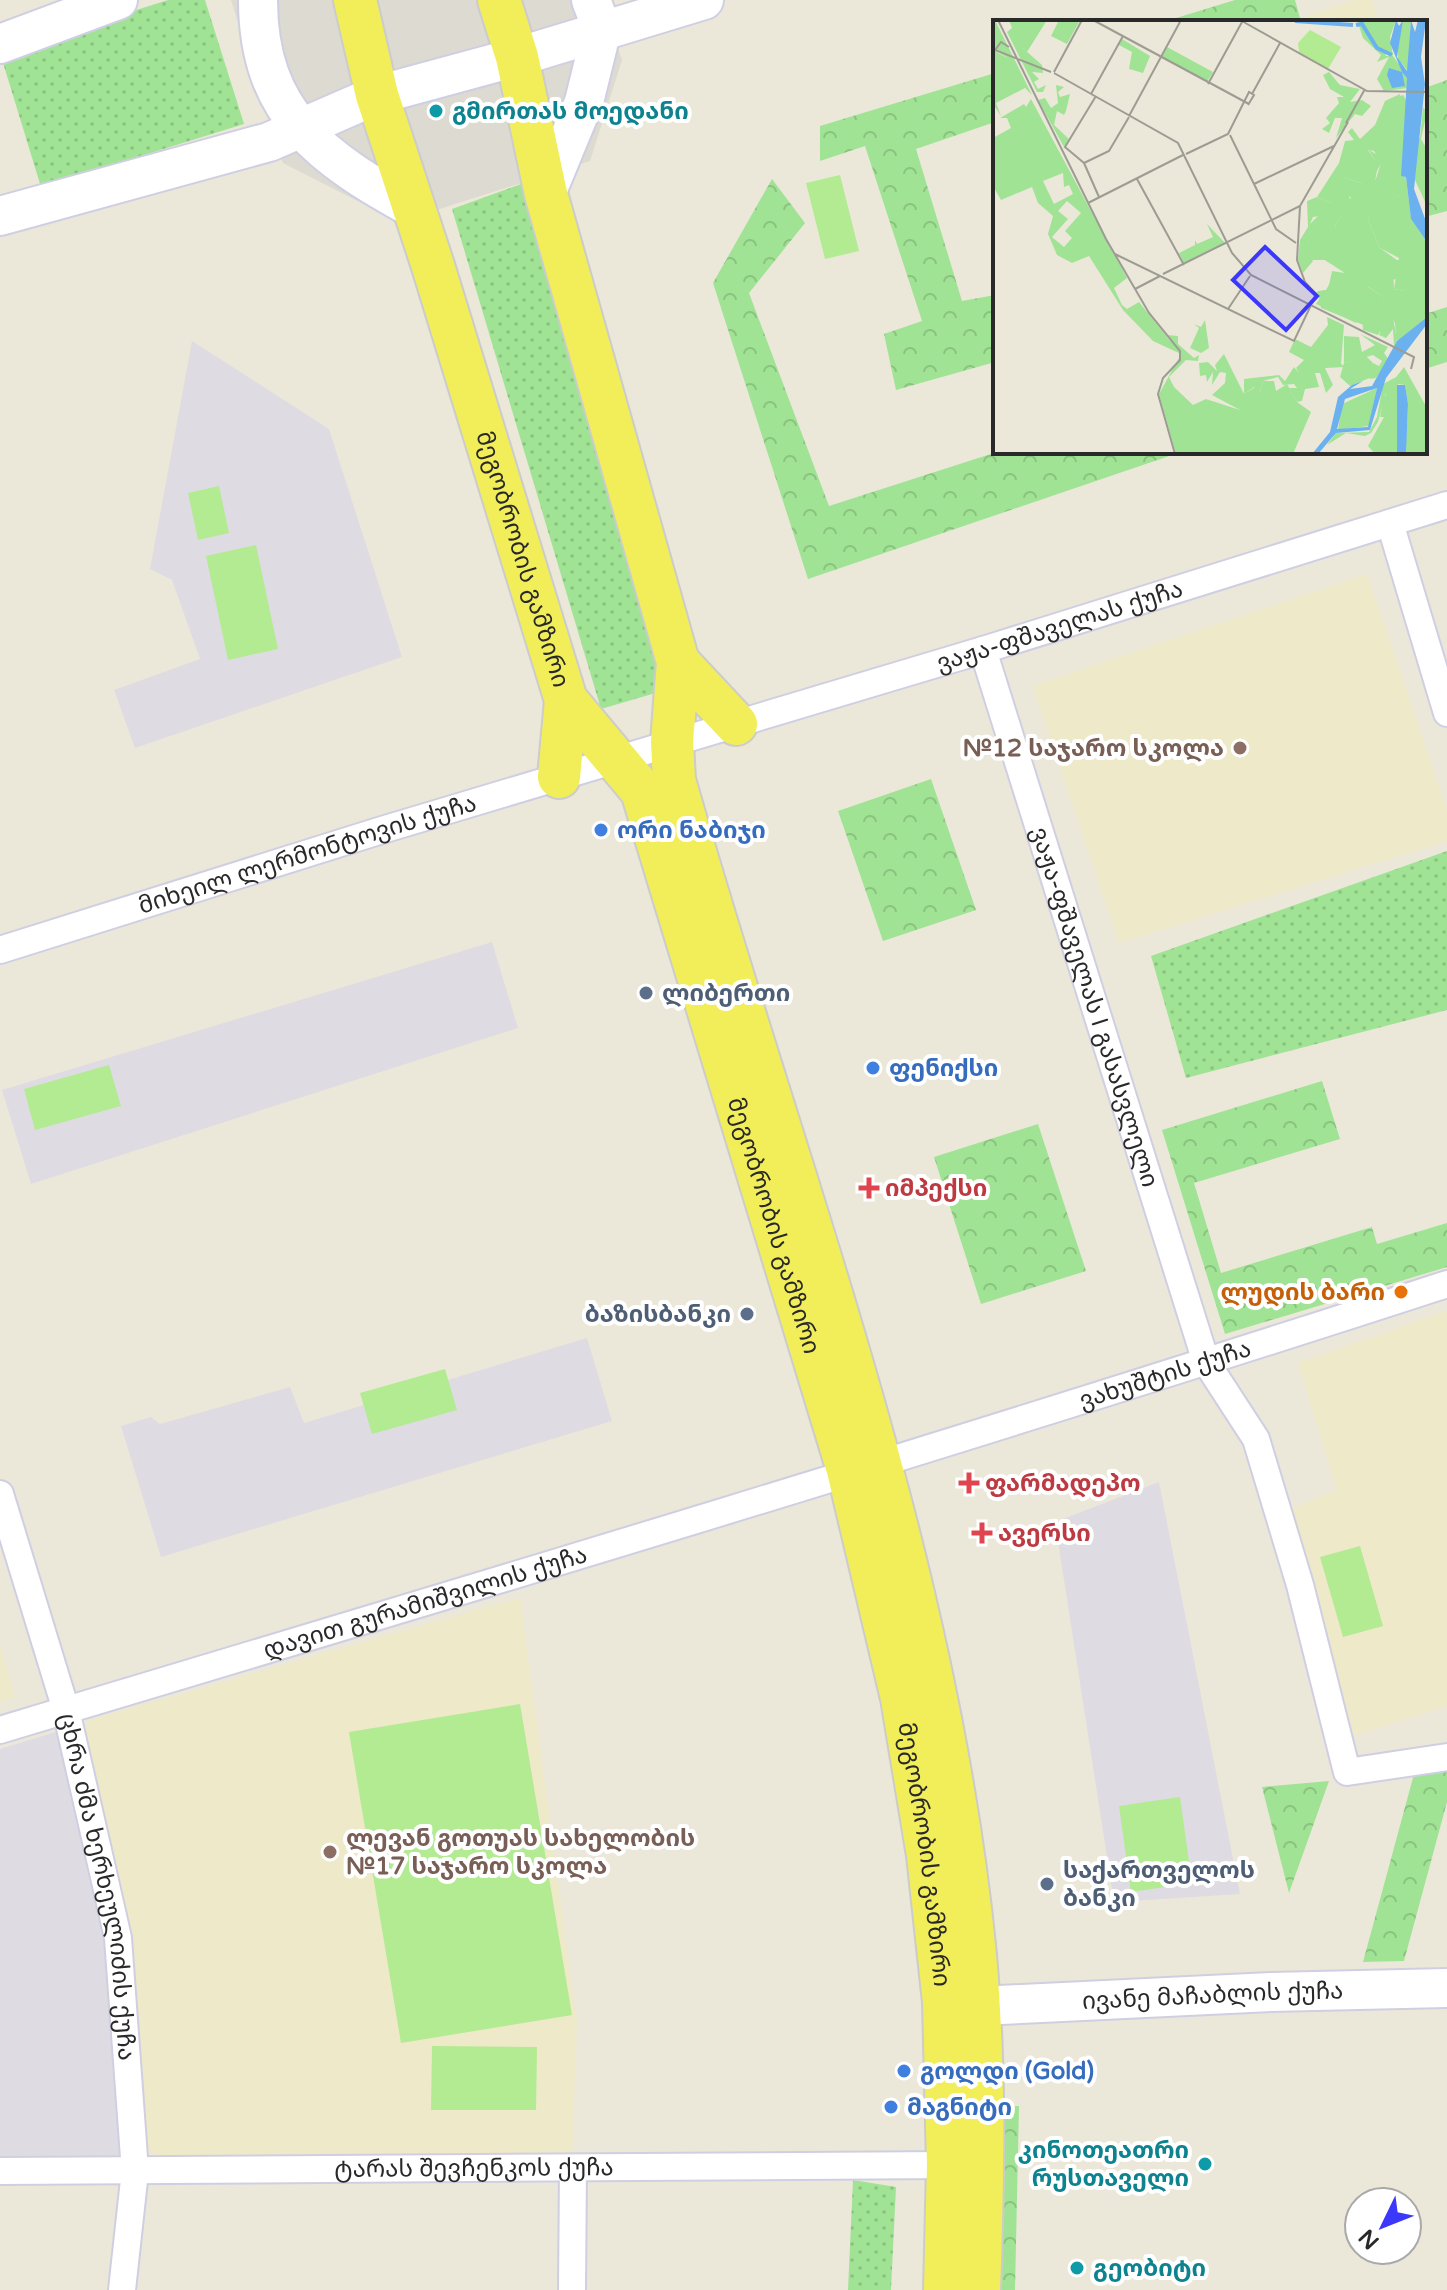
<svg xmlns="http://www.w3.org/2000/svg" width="1447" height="2290" font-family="'Varela Round','Noto Sans Georgian',sans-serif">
<defs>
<pattern id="grass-dots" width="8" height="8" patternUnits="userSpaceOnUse" patternTransform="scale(2)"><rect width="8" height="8" fill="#a0e395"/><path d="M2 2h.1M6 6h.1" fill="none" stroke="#8ac380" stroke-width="1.8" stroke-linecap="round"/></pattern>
<pattern id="forest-crowns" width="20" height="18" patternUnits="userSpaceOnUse" patternTransform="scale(2)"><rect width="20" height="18" fill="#a0e395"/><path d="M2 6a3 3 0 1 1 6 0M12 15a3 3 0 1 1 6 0" fill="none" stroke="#8ac380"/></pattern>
</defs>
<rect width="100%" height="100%" fill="#ebe8da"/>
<path fill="#dfdbe3" d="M 192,341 L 329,429 L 402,657 L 135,748 L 114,690 L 200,659 L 172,580 L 150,569 Z
M 492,942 L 518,1028 L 31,1184 L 2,1090 Z
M 587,1338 L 612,1421 L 161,1557 L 121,1426 L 151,1417 L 160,1424 L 290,1387 L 304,1423 Z
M 1159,1482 L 1240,1894 L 1114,1902 L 1055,1522 Z
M 59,1731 L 108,1944 L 123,2160 L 0,2161 L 0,1749 Z"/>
<path fill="#eee9c9" d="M 1355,0 L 1371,0 L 1379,22 L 1290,22 Z
M 1367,574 L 1447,810 L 1447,841 L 1119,943 L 1033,686 Z
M 1447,1311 L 1447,1706 L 1352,1736 L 1285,1511 L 1337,1490 L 1298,1363 Z
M 520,1598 L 577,2022 L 572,2156 L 157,2156 L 138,2140 L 83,1739 L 89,1720 Z
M 0,1646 L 15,1697 L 0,1702 Z"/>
<path fill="url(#grass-dots)" d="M 168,0 L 205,0 L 244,124 L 41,187 L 0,53 Z
M 538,178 L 676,687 L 601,709 L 452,209 Z
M 1447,851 L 1447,1010 L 1186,1078 L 1151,956 Z
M 853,2180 L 896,2187 L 891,2290 L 848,2290 Z"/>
<path fill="url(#forest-crowns)" d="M 1235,0 L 1295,0 L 1300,18 L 1290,22 L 1163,22 Z
M 995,73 L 995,122 L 916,149 L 962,301 L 995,295 L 995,362 L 896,390 L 884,334 L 922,321 L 865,146 L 820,161 L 820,126 Z
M 1447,80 L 1447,211 L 1425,217 L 1425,88 Z
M 772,179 L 805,223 L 749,293 L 829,506 L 997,452 L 1181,452 L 808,579 L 713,283 Z
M 1447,307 L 1447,362 L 1425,369 L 1425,314 Z
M 931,779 L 976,910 L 883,941 L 838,811 Z
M 1322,1081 L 1340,1139 L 1194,1183 L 1221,1273 L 1372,1227 L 1377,1244 L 1447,1223 L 1447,1267 L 1225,1334 L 1162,1130 Z
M 1038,1124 L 1086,1271 L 981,1304 L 934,1157 Z
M 1447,1768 L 1447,1802 L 1404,1961 L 1363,1962 L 1414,1774 Z
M 1329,1781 L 1289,1893 L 1262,1787 Z
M 990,2106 L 1019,2106 L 1015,2290 L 987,2290 Z"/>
<path fill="#b2eb91" d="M 840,175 L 859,251 L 825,259 L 806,183 Z
M 219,486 L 229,533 L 198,540 L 188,493 Z
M 256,545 L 278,649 L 228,660 L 206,556 Z
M 109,1065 L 121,1106 L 35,1130 L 24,1089 Z
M 445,1369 L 457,1410 L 372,1434 L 360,1393 Z
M 1360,1546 L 1383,1626 L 1343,1637 L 1320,1557 Z
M 520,1704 L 572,2015 L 401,2043 L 349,1732 Z
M 1180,1797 L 1192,1883 L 1131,1892 L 1119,1806 Z
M 432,2046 L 537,2047 L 536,2110 L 431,2110 Z"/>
<path fill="#dcdad1" d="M 231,0 L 601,0 L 622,60 L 590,161 L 399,222 L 283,163 Z"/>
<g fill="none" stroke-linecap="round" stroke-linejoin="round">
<defs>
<g id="street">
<path d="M 1390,523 L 1447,713"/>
<path id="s1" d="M 983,650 L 1206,1362 L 1256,1439 L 1300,1585 L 1347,1772 L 1447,1757"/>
<path id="s2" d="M 0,950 L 382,830 L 983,650 L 1447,505"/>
<path id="s3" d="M 0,1494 L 66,1710 L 118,1938 L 135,2171 L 122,2290"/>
<path id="s4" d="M 0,1730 C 484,1585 967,1440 1447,1284"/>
<path id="s5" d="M 0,2171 L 948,2165"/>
<path d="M 572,2290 L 573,2168"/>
</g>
<g id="secondary">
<path d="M 258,0 C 258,115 323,159 416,210"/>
<path d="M 0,44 L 118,0"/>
<path d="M 546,194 L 584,102 L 602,29 L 591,0"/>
<path d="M 0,216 L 269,142 L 377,95 L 517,57 L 704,0"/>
<path id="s6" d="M 979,2006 L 1271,1992 L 1447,1988"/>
</g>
<g id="primary">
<path id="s7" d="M 355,0 L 377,95 L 433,266 L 566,700 L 642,791 L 848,1470 L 902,1698 L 928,1855 L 944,2002 L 948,2165 L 945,2290"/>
<path d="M 499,0 L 517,57 L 546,194 L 678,662 L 672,742 L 674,780 C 784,1169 936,1550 975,1955 C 985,2067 983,2178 979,2290"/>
<path d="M 678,662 L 736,724"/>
<path d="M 559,777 L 566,700"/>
</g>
</defs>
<use href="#street" stroke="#d0cfe2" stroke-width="30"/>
<use href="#secondary" stroke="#d0cfe2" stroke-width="42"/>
<use href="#primary" stroke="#ccc" stroke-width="46"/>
<use href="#street" stroke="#fff" stroke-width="26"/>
<use href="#secondary" stroke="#fff" stroke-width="38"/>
<use href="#primary" stroke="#f2ee59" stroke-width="42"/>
</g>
<g fill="#0f9aa8" stroke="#fff" stroke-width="3">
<circle cx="436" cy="111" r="8"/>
<circle cx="1205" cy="2164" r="8"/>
<circle cx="1077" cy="2268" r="8"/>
</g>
<g fill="#8d6e63" stroke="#fff" stroke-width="3">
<circle cx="1240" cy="748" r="8"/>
<circle cx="330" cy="1852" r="8"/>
</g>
<g fill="#3f7fe0" stroke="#fff" stroke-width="3">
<circle cx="601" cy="830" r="8"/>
<circle cx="873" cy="1068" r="8"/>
<circle cx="904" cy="2071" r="8"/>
<circle cx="891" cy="2107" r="8"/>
</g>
<g fill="#5c6f8a" stroke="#fff" stroke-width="3">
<circle cx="646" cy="993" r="8"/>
<circle cx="747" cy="1314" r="8"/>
<circle cx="1047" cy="1884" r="8"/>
</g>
<g fill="#e0444e" stroke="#fff" stroke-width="3">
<path d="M865 1176h8v8h8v8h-8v8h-8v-8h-8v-8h8z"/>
<path d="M965 1471h8v8h8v8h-8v8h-8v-8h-8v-8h8z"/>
<path d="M978 1521h8v8h8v8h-8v8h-8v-8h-8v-8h8z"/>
</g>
<circle fill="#e8710a" stroke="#fff" stroke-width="3" cx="1401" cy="1292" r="8"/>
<g text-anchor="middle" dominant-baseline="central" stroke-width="8" stroke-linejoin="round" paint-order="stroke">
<g font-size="24" font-weight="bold" fill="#0d838f" stroke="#fff" text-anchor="start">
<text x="452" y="111">გმირთას მოედანი</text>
<text x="1189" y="2150" text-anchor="end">კინოთეათრი<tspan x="1189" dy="28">რუსთაველი</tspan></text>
<text x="1093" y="2268">გეობიტი</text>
</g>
<g font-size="24" fill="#292929" stroke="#fff">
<text stroke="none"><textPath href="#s7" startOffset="584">მეგობრობის გამზირი</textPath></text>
<text stroke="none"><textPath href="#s2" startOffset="1108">ვაჟა-ფშაველას ქუჩა</textPath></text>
<text stroke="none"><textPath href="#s2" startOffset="322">მიხეილ ლერმონტოვის ქუჩა</textPath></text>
<text stroke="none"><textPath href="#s1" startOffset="374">ვაჟა-ფშაველას I გასასვლელი</textPath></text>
<text stroke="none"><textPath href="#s7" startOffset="1304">მეგობრობის გამზირი</textPath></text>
<text stroke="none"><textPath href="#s4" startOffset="1218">ვახუშტის ქუჩა</textPath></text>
<text stroke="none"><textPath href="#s4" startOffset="444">დავით გურამიშვილის ქუჩა</textPath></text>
<text stroke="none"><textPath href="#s7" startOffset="1952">მეგობრობის გამზირი</textPath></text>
<text stroke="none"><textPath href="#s3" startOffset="406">ცხრა ძმა ხერხეულიძის ქუჩა</textPath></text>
<text stroke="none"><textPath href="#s6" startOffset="234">ივანე მაჩაბლის ქუჩა</textPath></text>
<text stroke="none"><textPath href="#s5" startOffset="474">ტარას შევჩენკოს ქუჩა</textPath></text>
</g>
<g font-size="24" font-weight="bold" fill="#785e54" stroke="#fff" text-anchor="end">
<text x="1224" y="748">№12 საჯარო სკოლა</text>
<text x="346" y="1838" text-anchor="start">ლევან გოთუას სახელობის<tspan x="346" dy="28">№17 საჯარო სკოლა</tspan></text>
</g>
<g font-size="24" font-weight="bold" fill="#366cbe" stroke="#fff" text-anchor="start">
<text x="617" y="830">ორი ნაბიჯი</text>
<text x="889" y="1068">ფენიქსი</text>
<text x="920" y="2071">გოლდი (Gold)</text>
<text x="907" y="2107">მაგნიტი</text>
</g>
<g font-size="24" font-weight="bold" fill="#4e5e75" stroke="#fff" text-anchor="start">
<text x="662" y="993">ლიბერთი</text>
<text x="731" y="1314" text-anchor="end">ბაზისბანკი</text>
<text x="1063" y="1870">საქართველოს<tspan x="1063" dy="28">ბანკი</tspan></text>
</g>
<g font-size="24" font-weight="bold" fill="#be3a42" stroke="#fff" text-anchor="start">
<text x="885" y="1188">იმპექსი</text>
<text x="985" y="1483">ფარმადეპო</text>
<text x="998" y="1533">ავერსი</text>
</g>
<g font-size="24" font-weight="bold" fill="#c56008" stroke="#fff" text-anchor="end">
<text x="1385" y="1292">ლუდის ბარი</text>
</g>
</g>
<g transform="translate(993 20)">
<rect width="434" height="434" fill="#ebe8da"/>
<path d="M 2,0 L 39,75 L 32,68 L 3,83 L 8,96 L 0,84 L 0,30 L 16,39 L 1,29 ZM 16,0 L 54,0 L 34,32 L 24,23 L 49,45 L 50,53 L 39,52 L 46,59 L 41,62 L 45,69 L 53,65 L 50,72 L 44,72 L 14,12 L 19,8 ZM 66,0 L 87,0 L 74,24 L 58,16 ZM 364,0 L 379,0 L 393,36 L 400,36 L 414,56 L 415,68 L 391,71 L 384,59 L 396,37 L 384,42 L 388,35 L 370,18 ZM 129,19 L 157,36 L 150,53 L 136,49 L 139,32 L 126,25 ZM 174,27 L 220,52 L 214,62 L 169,37 ZM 336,52 L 347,65 L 367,69 L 357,82 L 369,80 L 378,86 L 369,96 L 362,94 L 343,118 L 349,98 L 342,98 L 336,113 L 329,109 L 337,103 L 333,98 L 346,83 L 344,77 L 351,77 L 337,69 L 330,55 ZM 63,65 L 71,67 L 65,72 L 67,77 L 77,74 L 73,91 L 71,95 L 64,91 L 61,105 L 76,119 L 71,127 L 45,80 L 52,78 L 58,88 L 65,83 ZM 407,74 L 408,136 L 418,199 L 434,223 L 434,300 L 419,272 L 401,269 L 406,238 L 387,228 L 375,200 L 377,193 L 409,179 L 382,162 L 388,143 L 381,131 L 375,130 L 383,142 L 370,164 L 352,158 L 357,179 L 364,170 L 359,166 L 363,167 L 367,172 L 342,205 L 353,253 L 386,274 L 400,297 L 404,321 L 401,326 L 400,309 L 393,318 L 386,315 L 393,300 L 385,315 L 370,310 L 369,293 L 363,303 L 323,284 L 327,278 L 323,272 L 335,270 L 339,251 L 352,253 L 333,240 L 316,240 L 314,223 L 320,216 L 336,214 L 315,206 L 338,183 L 324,177 L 346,143 L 352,121 L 361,120 L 355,112 L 359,108 L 367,119 L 382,105 L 392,81 ZM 38,79 L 134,258 L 121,268 L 129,285 L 134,289 L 146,282 L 178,322 L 174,315 L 185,316 L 185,324 L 201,338 L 206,335 L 205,341 L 193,340 L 176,357 L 181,367 L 200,385 L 213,379 L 247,390 L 219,375 L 232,363 L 233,353 L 227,352 L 219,365 L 220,352 L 214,362 L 213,355 L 207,356 L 206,343 L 215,342 L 224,351 L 222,345 L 231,334 L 251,374 L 262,367 L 267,372 L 270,361 L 281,361 L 283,371 L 294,364 L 304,382 L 318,392 L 300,434 L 183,434 L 166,374 L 188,334 L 160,321 L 130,290 L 96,236 L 79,243 L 64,235 L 55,214 L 60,196 L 45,183 L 39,167 L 8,180 L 0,166 L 0,118 L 18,108 L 14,98 L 7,98 L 31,84 L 33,87 ZM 70,153 L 71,167 L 76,165 L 80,174 L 61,184 L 50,161 ZM 74,181 L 88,193 L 72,211 L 79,218 L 71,227 L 59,217 L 75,199 L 65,191 ZM 214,204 L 233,224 L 191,243 L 186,233 L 202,225 L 202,220 L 204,224 L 220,217 ZM 334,297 L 351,305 L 348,344 L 352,347 L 332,348 L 340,365 L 333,373 L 327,353 L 306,353 L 303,348 L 311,340 L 296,332 L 302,319 L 318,327 L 335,305 ZM 212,300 L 216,328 L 208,333 L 197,328 L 206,308 L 201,304 L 208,307 ZM 367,314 L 395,327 L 391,333 L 396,340 L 383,358 L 377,359 L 376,353 L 380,343 L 386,346 L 389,341 L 380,335 L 351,343 L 351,316 L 366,317 L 369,332 L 382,325 ZM 411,347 L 434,388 L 434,434 L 413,434 L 415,385 L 412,365 L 405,364 L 404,434 L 382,434 L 375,426 L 391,397 L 393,370 ZM 384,368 L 376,406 L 345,410 L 349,384 Z" fill="#a0e395" fill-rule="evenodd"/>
<path d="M 410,0 L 418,0 L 415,51 L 405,39 L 405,19 L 401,30 L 400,26 ZM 430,87 L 434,92 L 428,119 L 434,129 L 434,186 L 422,160 L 423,119 L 427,118 ZM 375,129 L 384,135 L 387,131 L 382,162 L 409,179 L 377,193 L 375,200 L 387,228 L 408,243 L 400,251 L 401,269 L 419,272 L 420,310 L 408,321 L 403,319 L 402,303 L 386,274 L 353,252 L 344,216 L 342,205 L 360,180 L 347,165 L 352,158 L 370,164 L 383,142 ZM 301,347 L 306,353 L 322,353 L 326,367 L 312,369 L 309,381 L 304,382 L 296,368 L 304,368 L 301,364 L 290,365 L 285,357 L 270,361 L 267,372 L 261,367 L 251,374 L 251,359 L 286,355 L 292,361 ZM 403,357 L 392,375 L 397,382 L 392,397 L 387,397 L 389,386 L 385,402 L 378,413 L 372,416 L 353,413 L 334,425 L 343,413 L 376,412 L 384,397 L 390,364 ZM 416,398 L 423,415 L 434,407 L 434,426 L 427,432 L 412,425 Z" fill="#a0e395"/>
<path d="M 374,0 L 403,0 L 397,17 L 400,36 L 373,17 ZM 410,75 L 414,82 L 408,156 L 413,157 L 418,199 L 434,222 L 434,300 L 404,321 L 404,294 L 414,259 L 385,260 L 374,267 L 327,237 L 388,130 L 394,80 ZM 394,133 L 401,165 L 408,179 L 380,158 ZM 365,196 L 401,197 L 419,213 L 425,221 L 415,240 L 368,240 L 355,200 ZM 343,252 L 367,267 L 388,291 L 392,302 L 388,312 L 328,288 L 325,271 L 333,270 Z" fill="#a0e395" fill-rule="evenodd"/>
<path d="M 324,177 L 338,183 L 337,189 L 334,195 L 320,197 L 316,206 L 337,214 L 315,221 L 322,231 L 315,234 L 320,241 L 310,253 L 305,240 L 307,220 L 315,207 L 314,181 ZM 373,336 L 380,343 L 379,357 L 357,366 L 347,357 L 351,343 Z" fill="#a0e395"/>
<path d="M 317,10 L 348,27 L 335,49 L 306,32 L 305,23 Z" fill="#b2eb91"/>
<path d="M 403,0 L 406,6 L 410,0 L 404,37 L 414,51 L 418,0 L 422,12 L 425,0 L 433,0 L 428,37 L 432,64 L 421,169 L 434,204 L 434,222 L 418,199 L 413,157 L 408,156 L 414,58 L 409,52 L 412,66 L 399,68 L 394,55 L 396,48 L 409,52 L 397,23 ZM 433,298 L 434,304 L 393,358 L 377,410 L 343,413 L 325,434 L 319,434 L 337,412 L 345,377 L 359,365 L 370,361 L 357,369 L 379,366 L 404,321 ZM 384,368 L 375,407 L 344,409 L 352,379 ZM 404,365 L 412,365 L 415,384 L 413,434 L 404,433 Z" fill="#6bb1ef" fill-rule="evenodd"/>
<path fill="none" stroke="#6bb1ef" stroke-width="4" d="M 302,1 L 360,5M 363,5 L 369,4 L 384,28 L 399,35"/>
<path fill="none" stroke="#9d9c93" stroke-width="2" d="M 5,0 L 113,219 L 156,293 L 187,331 L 187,340 L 170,358 L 165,374 L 182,434M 100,0 L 256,84M 247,0 L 374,71 L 434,72M 434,3 L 434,47M 16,27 L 8,22 L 2,30 L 58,52M 61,52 L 89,0M 61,53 L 185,123 L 239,233 L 258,255 L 421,337 L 418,349M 215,64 L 249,2M 98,74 L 130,16M 259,74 L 287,23M 136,96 L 188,0M 353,103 L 372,69M 237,115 L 283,209 L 303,223M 193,134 L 235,114 L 256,72 L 261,75 L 255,85M 91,143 L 72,127 L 103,76M 91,143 L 116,131 L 136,97M 91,143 L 106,177M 144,159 L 191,245M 261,164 L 341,126M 95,183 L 190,135M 307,186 L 304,240 L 312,262 L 323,274 L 319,283M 122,234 L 301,321 L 319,283M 170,254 L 307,186 L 355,102M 142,269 L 167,256M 235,289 L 257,256"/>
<path fill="#3b37fb" fill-opacity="0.15" stroke="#3b37fb" stroke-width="4" d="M 272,227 L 324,276 L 293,310 L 240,260 Z"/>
<rect width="434" height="434" fill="none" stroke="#292929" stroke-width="4"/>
</g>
<g transform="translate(1383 2226) rotate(227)"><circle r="38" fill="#ffffff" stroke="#a9a9a9" stroke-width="2"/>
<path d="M0-6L14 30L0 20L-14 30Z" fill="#3b37fb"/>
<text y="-12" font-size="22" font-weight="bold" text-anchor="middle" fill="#292929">N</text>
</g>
</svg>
